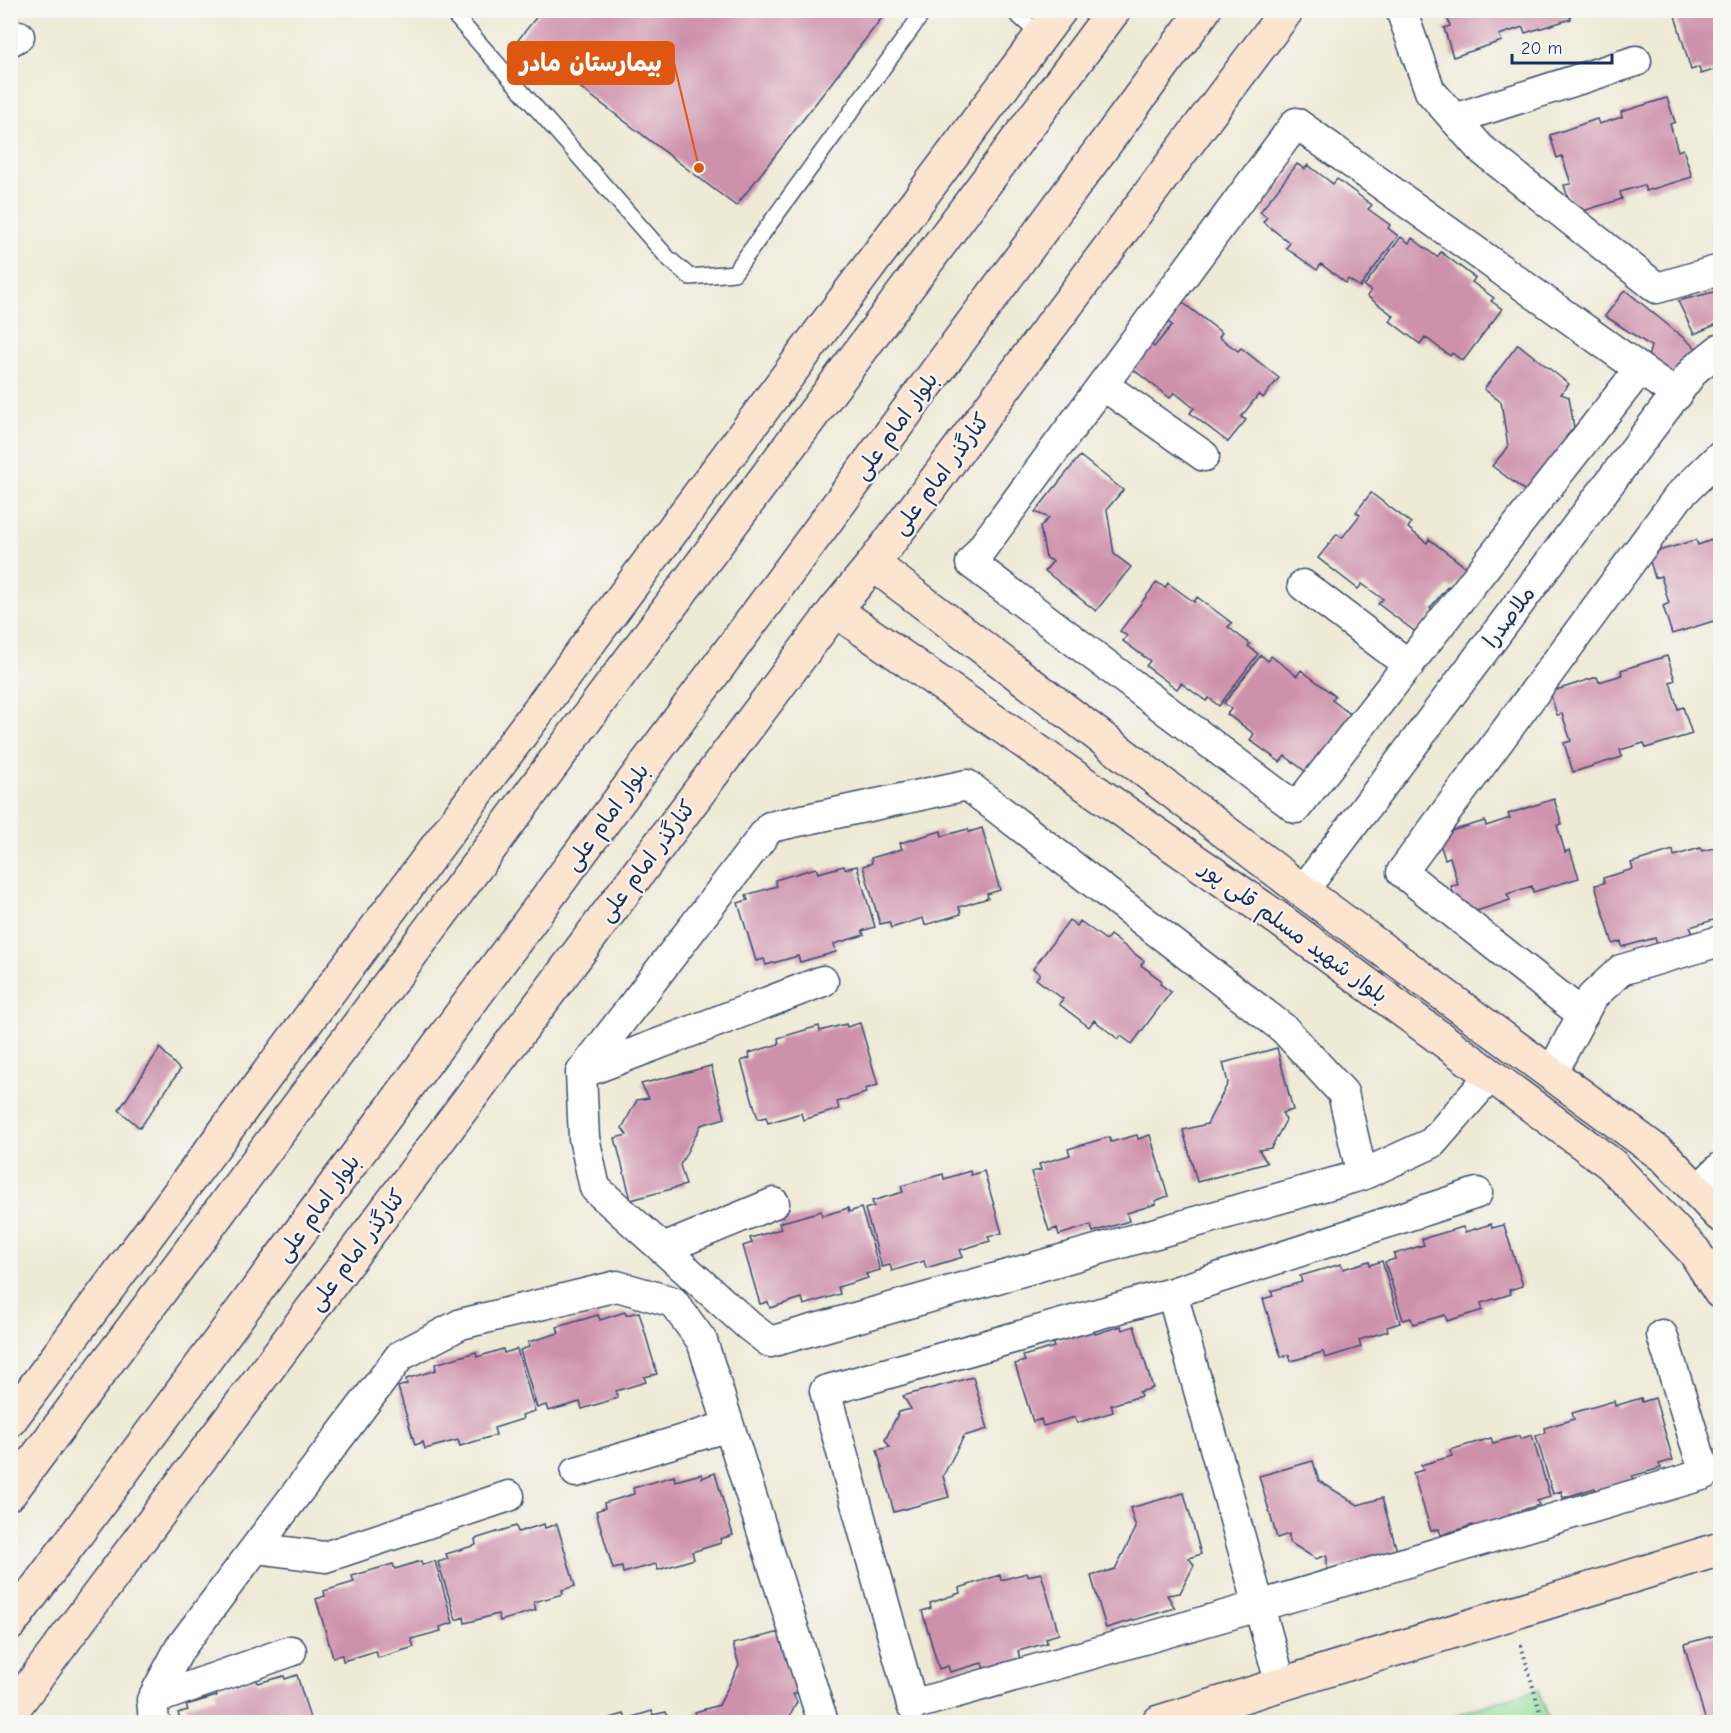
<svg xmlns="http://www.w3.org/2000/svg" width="1731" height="1733" font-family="'Comic Neue','Playpen Sans Arabic',sans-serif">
<rect width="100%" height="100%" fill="#f6f6f2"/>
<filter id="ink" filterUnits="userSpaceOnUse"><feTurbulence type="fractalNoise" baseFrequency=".0167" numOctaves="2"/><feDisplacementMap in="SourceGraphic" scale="12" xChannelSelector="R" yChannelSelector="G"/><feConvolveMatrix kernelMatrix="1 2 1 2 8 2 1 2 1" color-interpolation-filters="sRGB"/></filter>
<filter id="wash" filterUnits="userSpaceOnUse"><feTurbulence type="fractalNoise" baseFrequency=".008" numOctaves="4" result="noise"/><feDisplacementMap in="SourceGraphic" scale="24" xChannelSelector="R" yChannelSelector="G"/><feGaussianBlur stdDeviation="1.35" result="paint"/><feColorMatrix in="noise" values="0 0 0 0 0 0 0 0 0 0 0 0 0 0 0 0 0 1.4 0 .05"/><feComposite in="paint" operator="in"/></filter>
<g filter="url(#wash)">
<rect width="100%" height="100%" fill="#eeead5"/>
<path fill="#93de99" stroke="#57867c" stroke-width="1.5" d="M 1538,1689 L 1550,1722 L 1432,1722 Z"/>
<g id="blocks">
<path fill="#ce91ab" d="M 542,10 L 888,10 L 736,206 L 518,40 Z
M 1445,10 L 1568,10 L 1571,19 L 1525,33 L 1523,27 L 1499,35 L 1502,41 L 1453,57 L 1444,28 L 1450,26 Z
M 1678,10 L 1720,10 L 1720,68 L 1701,74 L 1699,67 L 1691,70 L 1674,12 Z
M 1667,98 L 1675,122 L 1670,124 L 1678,151 L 1683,149 L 1692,177 L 1646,191 L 1644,185 L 1620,192 L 1622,199 L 1573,214 L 1564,185 L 1571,184 L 1562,156 L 1557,158 L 1550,135 L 1597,119 L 1599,124 L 1622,117 L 1621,112 Z
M 1297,164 L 1305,169 L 1308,165 L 1333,184 L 1337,179 L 1372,205 L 1368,209 L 1390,225 L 1388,228 L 1398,236 L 1360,287 L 1348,279 L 1346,283 L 1321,264 L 1317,270 L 1286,248 L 1290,243 L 1263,222 L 1267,217 L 1260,212 Z
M 1401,237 L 1409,243 L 1412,238 L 1437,257 L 1441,252 L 1475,278 L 1472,282 L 1494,298 L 1491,301 L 1502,309 L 1463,361 L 1452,353 L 1450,356 L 1425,337 L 1420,344 L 1390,321 L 1394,316 L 1367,296 L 1371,291 L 1364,286 Z
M 1625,290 L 1696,348 L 1669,377 L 1648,357 L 1651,346 L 1605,316 Z
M 1718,291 L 1720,297 L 1720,323 L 1694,334 L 1678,301 Z
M 1182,302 L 1222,333 L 1219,337 L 1238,351 L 1241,348 L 1279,378 L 1263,398 L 1259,394 L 1241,417 L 1246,420 L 1228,442 L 1190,413 L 1194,408 L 1174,392 L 1170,398 L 1130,367 L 1149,343 L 1154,347 L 1172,325 L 1167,321 Z
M 1518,344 L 1569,384 L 1561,394 L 1569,397 L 1574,428 L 1566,437 L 1580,443 L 1536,499 L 1492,466 L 1508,447 L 1501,402 L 1484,389 Z
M 1080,456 L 1123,490 L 1107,509 L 1114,554 L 1131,567 L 1096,611 L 1045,571 L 1053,561 L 1046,558 L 1040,527 L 1049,518 L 1035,512 Z
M 1371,493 L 1411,523 L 1408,528 L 1427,543 L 1429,539 L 1468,569 L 1452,589 L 1448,586 L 1430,608 L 1434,611 L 1417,633 L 1378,604 L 1383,599 L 1362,584 L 1358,589 L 1318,558 L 1337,534 L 1342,538 L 1360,515 L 1356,512 Z
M 1720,537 L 1720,612 L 1719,613 L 1720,619 L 1672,634 L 1663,606 L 1669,603 L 1661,576 L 1655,578 L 1648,554 L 1696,540 L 1698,545 Z
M 1157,582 L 1165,588 L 1168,583 L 1194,602 L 1197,597 L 1232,623 L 1228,627 L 1250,644 L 1248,646 L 1258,654 L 1219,706 L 1209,698 L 1206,701 L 1181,683 L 1177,689 L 1146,666 L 1150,661 L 1123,641 L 1127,636 L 1120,631 Z
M 1261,655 L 1268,661 L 1271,656 L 1297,676 L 1301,670 L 1335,696 L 1332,700 L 1354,717 L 1309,774 L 1285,756 L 1280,762 L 1250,740 L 1254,734 L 1227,714 L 1231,709 L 1224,703 Z
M 1667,656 L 1675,680 L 1670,682 L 1678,709 L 1683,707 L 1692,734 L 1646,748 L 1644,743 L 1620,750 L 1622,757 L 1573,772 L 1564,743 L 1571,741 L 1562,714 L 1557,715 L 1550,692 L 1597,677 L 1599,682 L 1622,675 L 1621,670 Z
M 1554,799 L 1562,824 L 1557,825 L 1565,852 L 1570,850 L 1579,878 L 1533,892 L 1532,886 L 1507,894 L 1510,900 L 1461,916 L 1451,886 L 1458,885 L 1450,857 L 1445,859 L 1437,835 L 1485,821 L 1486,826 L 1510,818 L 1508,814 Z
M 982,828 L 1000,890 L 987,894 L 988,898 L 959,907 L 961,914 L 925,925 L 923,918 L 891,928 L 889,922 L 880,924 L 863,866 L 872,863 L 871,858 L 902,849 L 900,843 L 941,831 L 942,836 L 968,829 L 969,832 Z
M 1700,848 L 1702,851 L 1714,848 L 1720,870 L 1720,918 L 1690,927 L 1693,934 L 1657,944 L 1655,938 L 1622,947 L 1621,941 L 1613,944 L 1595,885 L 1604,883 L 1603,878 L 1633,869 L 1631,863 L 1673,850 L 1674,856 Z
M 844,866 L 845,869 L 857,866 L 875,927 L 862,931 L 864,935 L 834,944 L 836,952 L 800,962 L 798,956 L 766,965 L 764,959 L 756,961 L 738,903 L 748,900 L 746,895 L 777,886 L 775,880 L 816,868 L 818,873 Z
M 1069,920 L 1077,926 L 1080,921 L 1106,940 L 1110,935 L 1144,961 L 1141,965 L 1162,981 L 1160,984 L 1171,992 L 1132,1044 L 1121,1036 L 1118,1039 L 1094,1020 L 1089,1027 L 1059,1004 L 1063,999 L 1036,979 L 1040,974 L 1033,969 Z
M 860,1023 L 878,1085 L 865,1089 L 866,1093 L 837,1102 L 839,1109 L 803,1120 L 801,1113 L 768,1123 L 766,1117 L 758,1119 L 741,1061 L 750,1058 L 749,1053 L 779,1044 L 778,1038 L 819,1026 L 820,1031 L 846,1024 L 847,1027 Z
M 160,1048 L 180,1070 L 140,1128 L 119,1110 Z
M 1277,1048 L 1293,1110 L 1282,1113 L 1286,1120 L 1271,1148 L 1259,1150 L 1267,1163 L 1197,1182 L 1183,1130 L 1207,1124 L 1228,1083 L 1223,1063 Z
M 711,1066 L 725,1118 L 701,1125 L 680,1165 L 686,1185 L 631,1200 L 615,1138 L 627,1135 L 622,1128 L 637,1100 L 649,1098 L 641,1084 Z
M 1137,1135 L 1138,1139 L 1150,1135 L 1168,1196 L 1155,1201 L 1156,1204 L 1127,1213 L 1129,1221 L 1093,1232 L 1091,1225 L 1059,1235 L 1057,1228 L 1049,1231 L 1031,1172 L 1041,1170 L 1039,1164 L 1070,1155 L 1068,1149 L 1109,1137 L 1111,1142 Z
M 970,1171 L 971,1175 L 984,1171 L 1002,1233 L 988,1237 L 990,1241 L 960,1250 L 963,1257 L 926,1268 L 924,1261 L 892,1271 L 890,1265 L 882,1267 L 865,1209 L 874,1206 L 872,1201 L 903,1192 L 901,1186 L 943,1174 L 944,1179 Z
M 848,1208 L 849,1212 L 861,1208 L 880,1270 L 866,1274 L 868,1278 L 838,1287 L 840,1294 L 804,1305 L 802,1298 L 770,1308 L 768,1302 L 760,1304 L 743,1246 L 752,1243 L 750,1238 L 781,1229 L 779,1223 L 821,1211 L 822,1216 Z
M 1491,1224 L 1492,1228 L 1504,1225 L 1523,1286 L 1509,1290 L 1511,1294 L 1481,1303 L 1483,1310 L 1447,1321 L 1445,1315 L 1413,1324 L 1411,1318 L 1403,1320 L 1385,1262 L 1395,1259 L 1394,1254 L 1424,1245 L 1422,1239 L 1463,1227 L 1465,1232 Z
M 1369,1261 L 1370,1265 L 1382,1261 L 1400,1323 L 1387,1327 L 1388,1331 L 1359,1340 L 1361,1347 L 1325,1358 L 1323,1352 L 1291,1361 L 1289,1355 L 1281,1357 L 1263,1299 L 1273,1296 L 1271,1291 L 1302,1282 L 1300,1276 L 1341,1264 L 1343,1269 Z
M 625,1312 L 626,1315 L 639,1312 L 657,1374 L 644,1377 L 646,1382 L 616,1391 L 618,1398 L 582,1409 L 580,1402 L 548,1411 L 546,1405 L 537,1408 L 520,1350 L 529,1347 L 528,1342 L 559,1333 L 557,1327 L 598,1315 L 600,1320 Z
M 1121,1326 L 1122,1330 L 1134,1326 L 1153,1388 L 1139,1392 L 1141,1396 L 1111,1405 L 1113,1412 L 1077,1423 L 1075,1417 L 1043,1426 L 1041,1419 L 1033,1422 L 1015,1364 L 1025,1361 L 1023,1356 L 1054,1347 L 1052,1341 L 1093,1329 L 1095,1334 Z
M 503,1349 L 504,1353 L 517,1349 L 535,1411 L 522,1415 L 523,1419 L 494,1428 L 496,1435 L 460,1446 L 458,1440 L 425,1449 L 423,1442 L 415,1445 L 398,1387 L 407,1384 L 406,1379 L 436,1370 L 435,1364 L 476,1352 L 477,1357 Z
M 973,1377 L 988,1429 L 964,1436 L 943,1476 L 949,1497 L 894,1512 L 877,1450 L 890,1447 L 885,1440 L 899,1412 L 911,1409 L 903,1396 Z
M 1641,1398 L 1642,1402 L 1655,1398 L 1673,1460 L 1659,1464 L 1661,1468 L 1632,1476 L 1633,1484 L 1597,1495 L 1595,1488 L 1563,1498 L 1561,1491 L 1553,1494 L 1536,1436 L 1545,1433 L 1544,1428 L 1574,1419 L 1572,1413 L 1614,1401 L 1615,1406 Z
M 1532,1435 L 1550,1497 L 1537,1501 L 1539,1505 L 1509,1514 L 1511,1521 L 1475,1532 L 1473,1525 L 1441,1535 L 1439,1529 L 1431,1531 L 1413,1473 L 1423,1470 L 1421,1465 L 1452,1456 L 1450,1450 L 1491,1438 L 1493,1443 L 1519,1436 L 1520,1439 Z
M 1313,1461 L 1319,1481 L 1358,1505 L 1382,1498 L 1397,1551 L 1327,1570 L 1327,1555 L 1316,1559 L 1289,1542 L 1289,1534 L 1277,1538 L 1259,1476 Z
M 715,1473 L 733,1535 L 720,1539 L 721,1543 L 692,1552 L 694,1559 L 658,1570 L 656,1564 L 623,1573 L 622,1567 L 613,1569 L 596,1511 L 605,1508 L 604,1503 L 634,1494 L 633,1488 L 674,1476 L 675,1481 L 701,1474 L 702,1478 Z
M 1184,1493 L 1201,1554 L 1189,1558 L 1194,1565 L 1180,1593 L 1167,1595 L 1175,1608 L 1106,1628 L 1091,1576 L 1115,1569 L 1136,1528 L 1130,1508 Z
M 544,1524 L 545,1528 L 557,1524 L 575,1586 L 562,1590 L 563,1594 L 534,1602 L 536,1610 L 500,1621 L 498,1614 L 465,1623 L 464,1617 L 456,1620 L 438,1562 L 448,1559 L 446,1554 L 476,1545 L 475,1539 L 516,1526 L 518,1532 Z
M 421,1561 L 422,1565 L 435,1561 L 453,1623 L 440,1627 L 441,1631 L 411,1639 L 414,1647 L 378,1658 L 376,1651 L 343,1661 L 342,1655 L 333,1657 L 316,1599 L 325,1596 L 324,1591 L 354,1582 L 352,1576 L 393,1564 L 395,1569 Z
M 1027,1573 L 1028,1576 L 1041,1573 L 1059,1634 L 1046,1638 L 1047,1643 L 1018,1651 L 1020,1659 L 984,1669 L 982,1663 L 950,1672 L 948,1666 L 939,1669 L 922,1611 L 931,1608 L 930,1603 L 960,1593 L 959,1588 L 1000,1575 L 1001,1580 Z
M 788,1630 L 805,1691 L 793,1694 L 797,1702 L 787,1722 L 698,1722 L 695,1712 L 719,1705 L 739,1665 L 733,1644 Z
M 1720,1634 L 1720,1722 L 1706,1722 L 1684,1644 Z
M 297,1675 L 311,1722 L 181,1722 L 178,1713 L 188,1710 L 186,1705 L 217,1696 L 215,1690 L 256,1678 L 258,1683 L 284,1676 L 285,1679 Z
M 652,1711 L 653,1715 L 666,1712 L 669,1722 L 597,1722 L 624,1714 L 626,1719 Z"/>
</g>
</g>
<g filter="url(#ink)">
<use href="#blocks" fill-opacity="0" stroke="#3b4b70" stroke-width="1.5"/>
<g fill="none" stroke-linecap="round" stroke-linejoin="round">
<defs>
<path id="lane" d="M 450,10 L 668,258 L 690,277 L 734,273 L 925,10
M 1012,10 L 1041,36"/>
<path id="street" d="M 1401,10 L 1430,91 L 1480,148 L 1657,288 L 1720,270
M 10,41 L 19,36
M 1454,119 L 1636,61
M 1640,369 L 1296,808 L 971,563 L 1296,123 L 1640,369 L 1677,395
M 1103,385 L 1204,456
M 1303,585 L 1409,665
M 1303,891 L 1695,369 L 1720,349
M 1583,1015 L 1402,872 L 1679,496 L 1720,456
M 582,1073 L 823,981
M 1551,1074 L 1592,997 L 1621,970 L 1720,941
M 1362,1175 L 1343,1093 L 1284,1029 L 967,785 L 770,827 L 581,1073 L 584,1138 L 595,1188 L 749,1326 L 770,1342 L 1362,1175 L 1432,1143 L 1491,1075
M 1697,1191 L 1720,1168
M 1477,1193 L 1172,1293 L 825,1391 L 912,1705 L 1259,1606 L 1705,1474 L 1662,1335
M 663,1249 L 774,1203
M 1172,1293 L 1281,1685
M 576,1472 L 729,1426
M 256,1548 L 325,1557 L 509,1496
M 152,1700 L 291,1651
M 154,1722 L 152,1700 L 180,1648 L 400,1356 L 461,1324 L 617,1286 L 673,1302 L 702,1341 L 823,1722"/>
<path id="secondary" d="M 873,564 L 1303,891 L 1666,1158 L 1720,1215
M 835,610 L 1280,920 L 1611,1164 L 1694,1251 L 1720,1292
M 10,1420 L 1060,10
M 10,1493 L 1114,10
M 10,1624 L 1204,10
M 10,1713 L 835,610 L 873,564 L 1287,10
M 1159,1722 L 1720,1549"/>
</defs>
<use href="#lane" stroke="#3b4b70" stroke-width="18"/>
<use href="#street" stroke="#3b4b70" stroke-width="33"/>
<use href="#secondary" stroke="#3b4b70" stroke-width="36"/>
<path stroke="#3b4b70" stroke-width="4" stroke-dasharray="1.5 4.5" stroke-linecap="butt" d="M 1521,1645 L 1543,1722"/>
<use href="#lane" stroke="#fff" stroke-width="15"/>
<use href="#street" stroke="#fff" stroke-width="30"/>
<use href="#secondary" stroke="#fce5d0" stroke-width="33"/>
</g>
</g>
<g text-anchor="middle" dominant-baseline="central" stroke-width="4.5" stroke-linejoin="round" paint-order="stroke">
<g font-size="22" fill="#1b2f5e" stroke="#f6f6f2">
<text transform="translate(896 426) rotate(-54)">بلوار امام علی</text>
<text transform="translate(941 474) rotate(-53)">کنارگذر امام علی</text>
<text transform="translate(1509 617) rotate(-53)">ملاصدرا</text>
<text transform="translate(607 817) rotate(-54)">بلوار امام علی</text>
<text transform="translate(647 861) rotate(-53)">کنارگذر امام علی</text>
<text transform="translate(1294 932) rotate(36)">بلوار شهید مسلم قلی پور</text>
<text transform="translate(318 1208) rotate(-54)">بلوار امام علی</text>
<text transform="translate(357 1250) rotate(-53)">کنارگذر امام علی</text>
</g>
</g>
<path fill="none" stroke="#de5710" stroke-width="2" d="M699 168L674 63"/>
<circle fill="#de5710" stroke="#f6f6f2" stroke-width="2" cx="699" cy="168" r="6"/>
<rect fill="#de5710" stroke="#de5710" stroke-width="2" x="508" y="42" width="166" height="42" rx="6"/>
<g font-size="24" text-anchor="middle" font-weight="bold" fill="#fff">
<text x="591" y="71">بیمارستان مادر</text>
</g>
<rect width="1731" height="1733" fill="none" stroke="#f6f6f2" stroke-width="36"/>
<path d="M1512 54v9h100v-9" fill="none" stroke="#1b2f5e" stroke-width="3"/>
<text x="1521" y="54" font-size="18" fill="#1b2f5e" stroke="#f6f6f2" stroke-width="4.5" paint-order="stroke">20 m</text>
</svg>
